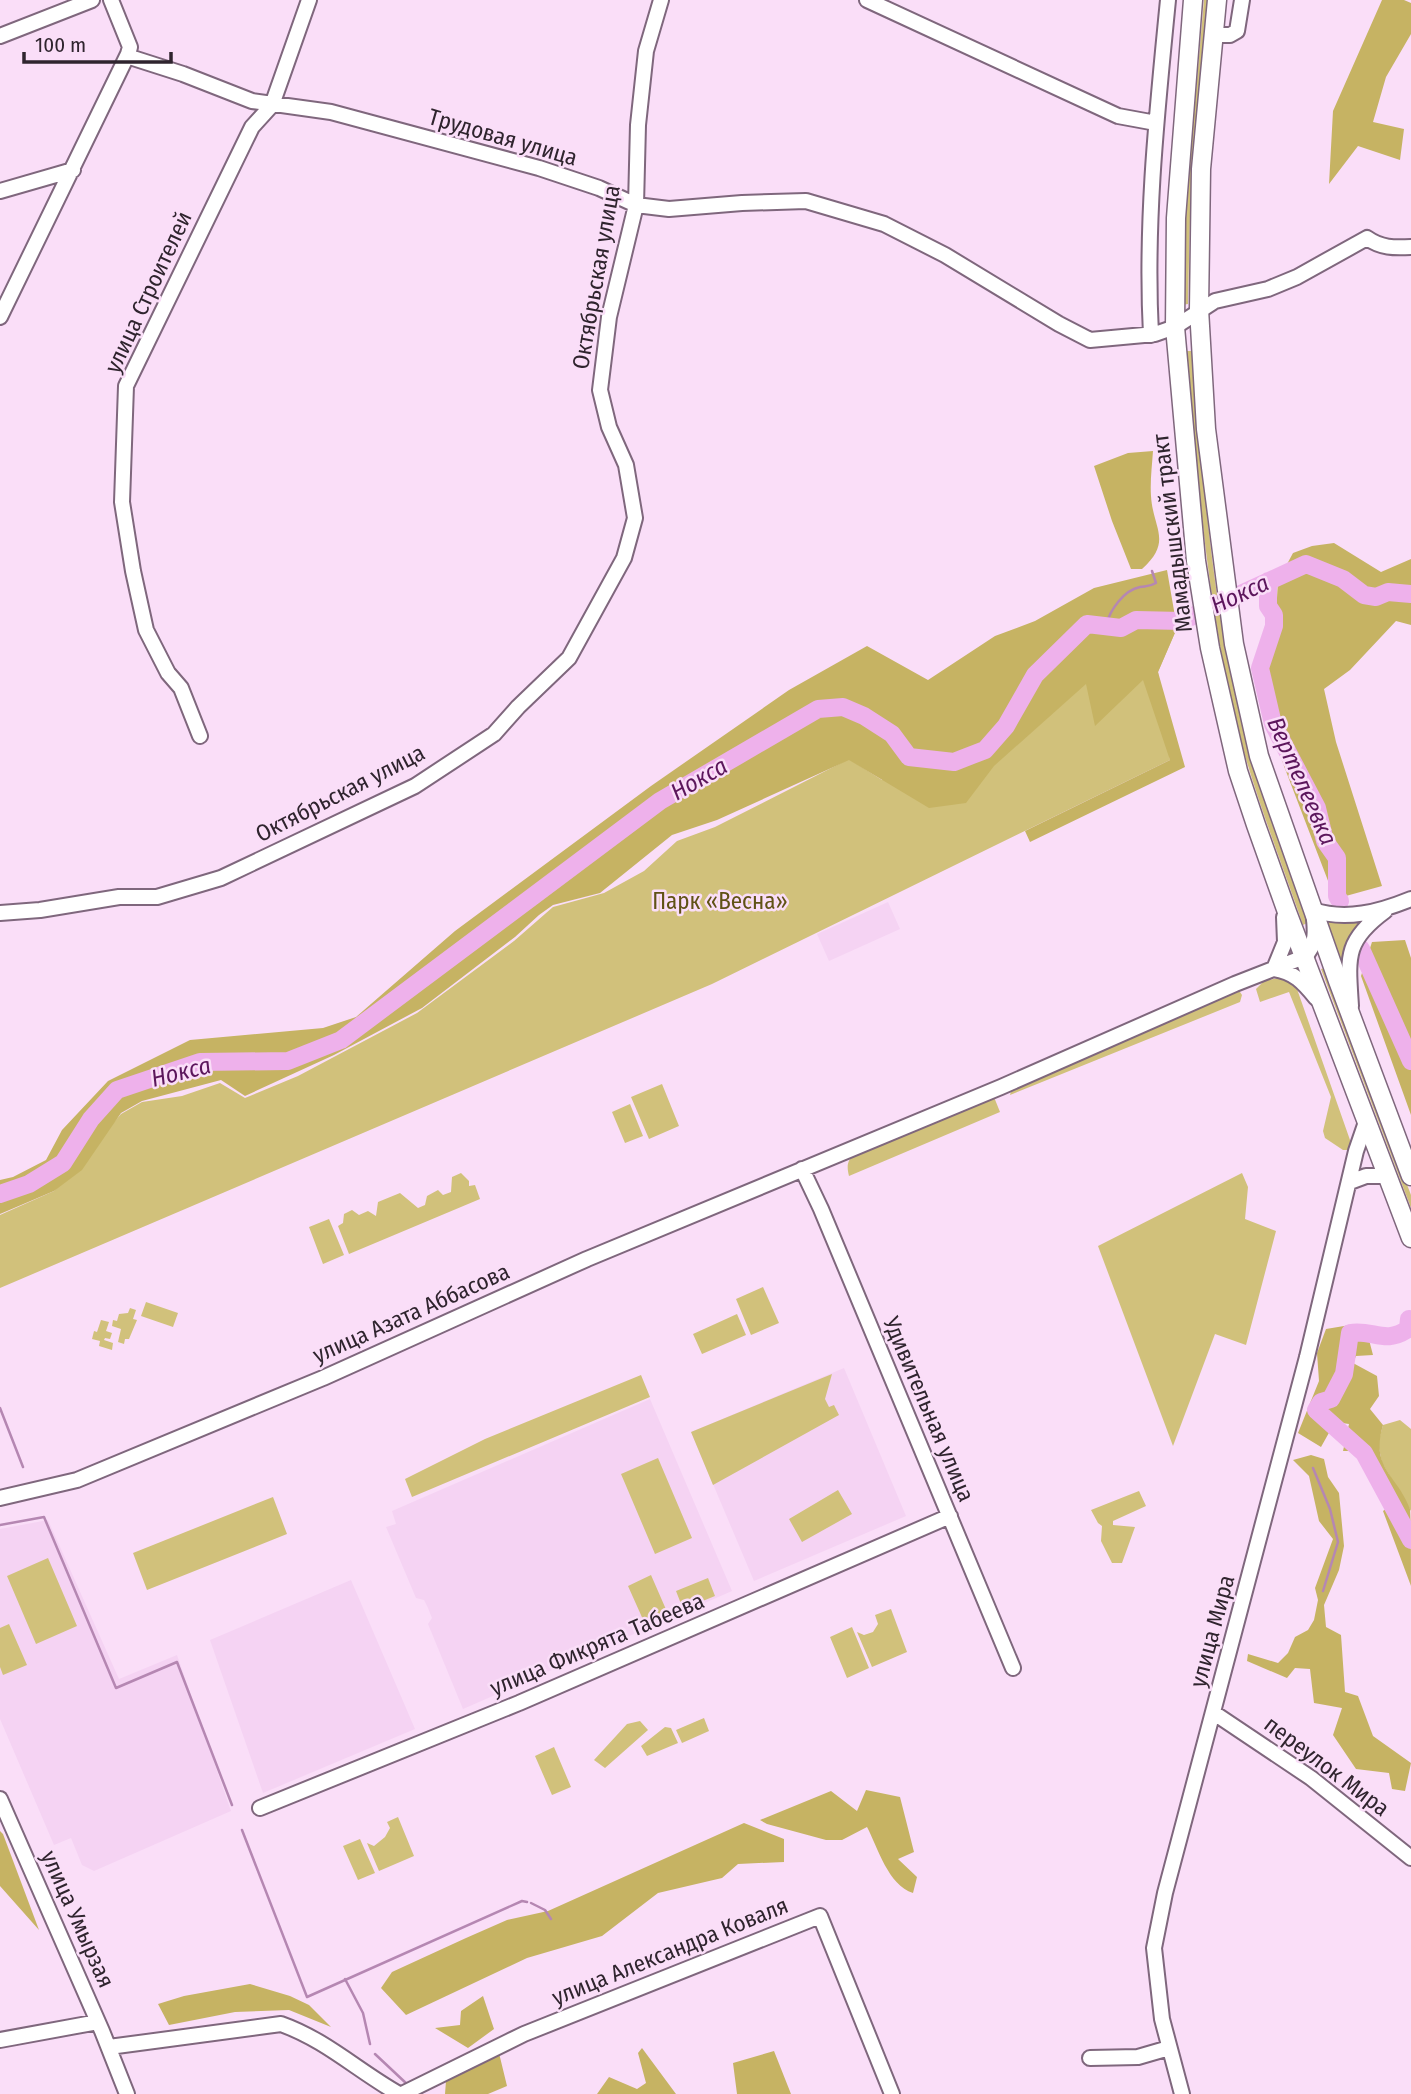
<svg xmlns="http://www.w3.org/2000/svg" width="1411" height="2094" font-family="'Fira Sans Condensed',sans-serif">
<rect width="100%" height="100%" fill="#fadef8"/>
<path fill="#f5d3f3" d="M 888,902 L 900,929 L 829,961 L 817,934 Z
M 844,1368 L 906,1516 L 754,1581 L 691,1432 Z
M 650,1399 L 732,1591 L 463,1709 L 428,1624 L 432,1618 L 428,1608 L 424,1600 L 416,1598 L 386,1527 L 396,1524 L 392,1511 Z
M 48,1520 L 119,1679 L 177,1655 L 231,1811 L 94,1871 L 82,1865 L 71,1838 L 54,1845 L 0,1719 L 0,1529 Z
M 351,1580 L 415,1729 L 263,1793 L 210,1640 Z"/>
<path fill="#d1c17b" d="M 1204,0 L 1210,0 L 1190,216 L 1188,304 L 1182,305 L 1185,216 Z
M 1187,351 L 1193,351 C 1202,466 1210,581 1235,694 C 1252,772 1282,848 1307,923 L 1303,925 C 1277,850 1247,775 1230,698 C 1206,584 1196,467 1187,351 Z
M 1177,628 L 1158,672 L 1170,760 L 712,984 L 0,1288 L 0,1215 L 54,1191 L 121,1114 L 142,1102 L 182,1096 L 220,1083 L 245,1098 L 298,1076 L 417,1013 L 514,941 L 553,907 L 604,893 L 644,871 L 677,841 L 715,827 L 849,759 L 882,780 L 994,765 L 1086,683 Z
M 1367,915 L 1346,972 L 1324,917 Z
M 1325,968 L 1411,1195 L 1411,1208 L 1321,969 Z
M 1283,977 L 1297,989 L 1350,1140 L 1350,1150 L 1343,1150 L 1325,1138 L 1323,1131 L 1331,1097 L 1289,992 L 1260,1002 L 1256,989 L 1264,981 Z
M 1234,991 L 1240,992 L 1242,995 L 1240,1002 L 1010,1095 L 1012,1088 Z
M 662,1084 L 679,1126 L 649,1139 L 631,1097 Z
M 994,1097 L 1000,1112 L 849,1176 C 846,1164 848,1160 856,1152 Z
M 630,1104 L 643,1136 L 625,1143 L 612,1112 Z
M 461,1173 L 469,1181 L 469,1186 L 475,1185 L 480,1199 L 349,1254 L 338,1226 L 343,1223 L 344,1214 L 352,1210 L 359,1215 L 368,1211 L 376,1216 L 378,1202 L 400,1193 L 418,1208 L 425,1205 L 427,1196 L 438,1190 L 443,1195 L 451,1192 L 452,1177 Z
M 1242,1173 L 1248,1187 L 1245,1219 L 1276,1231 L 1246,1345 L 1215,1334 L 1173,1446 L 1098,1246 Z
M 329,1219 L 344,1255 L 323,1264 L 309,1227 Z
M 763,1287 L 779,1323 L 751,1335 L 736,1299 Z
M 146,1302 L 178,1313 L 173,1327 L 141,1316 Z
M 130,1308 L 136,1310 L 133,1319 L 137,1320 L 129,1339 L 125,1339 L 124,1344 L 118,1342 L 121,1329 L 112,1326 L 113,1320 L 117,1321 L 119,1314 L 128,1313 Z
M 737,1314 L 746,1335 L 702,1354 L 693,1334 Z
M 101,1320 L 109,1322 L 106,1331 L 112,1333 L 110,1339 L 105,1338 L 104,1340 L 113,1343 L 112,1350 L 99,1346 L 100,1341 L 92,1339 L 94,1331 L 97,1332 Z
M 832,1374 L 825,1399 L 829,1407 L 834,1405 L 839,1415 L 713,1485 L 691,1432 Z
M 641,1375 L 650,1397 L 412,1497 L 405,1479 L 485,1439 Z
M 1400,1420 L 1411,1429 L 1411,1511 L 1382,1463 L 1378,1443 L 1383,1425 Z
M 658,1458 L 692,1538 L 655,1554 L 621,1474 Z
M 838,1490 L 852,1514 L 802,1542 L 789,1519 Z
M 1139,1491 L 1146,1506 L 1113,1521 L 1113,1525 L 1135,1527 L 1122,1563 L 1112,1563 L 1101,1541 L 1102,1526 L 1098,1523 L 1091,1510 Z
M 273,1497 L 287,1534 L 147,1590 L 133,1553 Z
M 48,1558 L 77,1626 L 36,1644 L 7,1576 Z
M 651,1575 L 668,1614 L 645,1624 L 628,1586 Z
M 708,1578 L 715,1596 L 683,1609 L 676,1591 Z
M 891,1609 L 907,1652 L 872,1667 L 857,1632 L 864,1635 L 873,1632 L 878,1624 L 875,1615 Z
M 9,1624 L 27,1665 L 3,1675 L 0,1667 L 0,1628 Z
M 852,1627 L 869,1668 L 847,1678 L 830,1637 Z
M 704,1718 L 709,1731 L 682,1743 L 676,1730 Z
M 640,1721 L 648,1730 L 605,1768 L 594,1760 L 627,1724 Z
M 665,1727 L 671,1728 L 678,1743 L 647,1756 L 641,1746 Z
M 554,1747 L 571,1787 L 552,1795 L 535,1756 Z
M 398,1817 L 414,1856 L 379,1871 L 367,1843 L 374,1846 L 385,1837 L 390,1828 L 387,1822 Z
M 360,1839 L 375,1873 L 358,1880 L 343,1846 Z"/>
<path fill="#c6b363" d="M 1382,0 L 1404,0 L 1411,3 L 1411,34 L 1386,77 L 1373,122 L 1404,129 L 1400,160 L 1358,146 L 1329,184 L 1333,111 Z
M 1153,451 C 1152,466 1150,481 1151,496 C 1153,529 1173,541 1142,569 L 1131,569 L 1112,521 L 1094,466 L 1128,453 Z
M 1334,543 L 1381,572 L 1411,559 L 1411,625 L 1396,621 L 1350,670 L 1324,689 L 1336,742 L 1382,886 L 1335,899 L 1269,727 L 1257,654 L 1276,615 L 1278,581 L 1293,553 L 1312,546 Z
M 1167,570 L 1177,628 L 1158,672 L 1185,767 L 1030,842 L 1025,831 L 1170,760 L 1143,680 L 1095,726 L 1086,684 L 994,766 L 966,803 L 929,808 L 849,760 L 717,820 L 672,835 L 600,893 L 553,905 L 539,915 L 515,937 L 422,1008 L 334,1055 L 245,1096 L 221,1080 L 142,1101 L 121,1113 L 82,1170 L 54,1191 L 0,1214 L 0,1180 L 13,1177 L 46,1160 L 62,1130 L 108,1081 L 190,1040 L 323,1028 L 356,1017 L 455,931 L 651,786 L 789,690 L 867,646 L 928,680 L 995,636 L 1035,621 L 1094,588 Z
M 1405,940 L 1411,958 L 1411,1115 L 1361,976 L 1372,942 Z
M 1356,1324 L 1368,1336 L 1373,1355 L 1356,1356 L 1353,1363 L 1377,1376 L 1379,1396 L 1370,1409 L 1383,1425 C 1370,1469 1397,1474 1410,1509 C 1411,1520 1411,1571 1411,1586 L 1383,1511 L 1390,1506 L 1359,1451 L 1343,1451 L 1349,1424 L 1335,1422 L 1321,1447 L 1298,1433 L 1319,1381 L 1317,1353 L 1326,1329 Z
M 1311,1455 L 1324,1459 L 1328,1477 L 1339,1493 L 1344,1546 L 1339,1570 L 1324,1605 L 1326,1627 L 1341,1635 L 1345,1692 L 1358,1696 L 1373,1736 L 1411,1763 L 1405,1791 L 1392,1789 L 1389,1773 L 1356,1769 L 1333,1735 L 1342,1708 L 1314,1703 L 1310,1669 L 1295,1668 L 1287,1678 L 1247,1661 L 1248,1654 L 1278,1663 L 1288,1653 L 1295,1637 L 1308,1630 L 1314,1620 L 1318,1600 L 1315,1588 L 1333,1539 L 1319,1521 L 1309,1476 L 1293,1460 Z
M 866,1790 L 900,1797 L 914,1852 L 898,1859 L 917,1877 L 913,1893 C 888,1885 878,1848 867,1827 L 842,1840 L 826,1840 L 767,1824 L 760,1820 L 831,1791 L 857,1811 Z
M 744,1823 L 784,1839 L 784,1862 L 738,1864 L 722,1878 L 658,1893 L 602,1936 L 527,1958 L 406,2015 L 381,1988 L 392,1972 L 466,1938 L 507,1920 L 548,1911 Z
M 0,1831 L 3,1834 L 39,1930 L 0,1886 Z
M 250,1984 L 290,1996 L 309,2005 L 331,2027 L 289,2010 L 235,2012 L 169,2025 L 158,2004 L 184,1996 Z
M 483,1996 L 494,2029 L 468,2048 L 435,2028 L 460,2025 L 461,2011 Z
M 642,2048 L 676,2094 L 597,2094 L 609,2077 L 637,2089 L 646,2083 L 638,2053 Z
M 774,2051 L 791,2094 L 737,2094 L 733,2063 Z
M 499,2053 L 507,2086 L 488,2094 L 445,2094 L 446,2081 Z"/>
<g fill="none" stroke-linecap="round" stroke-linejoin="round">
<path stroke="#b587b2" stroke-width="2.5" d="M 1106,625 C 1110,610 1124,590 1140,587 C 1147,586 1149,587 1156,583 L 1152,571
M 0,1408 L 23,1467
M 1313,1468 L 1330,1509 L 1338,1542 L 1323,1591
M 0,1525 L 44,1517 L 116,1688 L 177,1662 L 232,1805
M 242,1830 L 307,1997 L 522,1901 L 527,1902
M 531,1903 L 545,1910 L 551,1919
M 345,1979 L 363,2013 L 370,2044
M 375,2054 L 408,2085"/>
<path stroke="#eeb1eb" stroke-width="18" d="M 1268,581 L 1268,606 L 1274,615 L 1274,626 L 1260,668 L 1273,724 L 1317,808 L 1325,841 L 1337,858 L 1337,896 L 1340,901
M 1361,949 L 1411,1061
M 0,1194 L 29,1184 L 63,1163 L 91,1119 L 117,1090 L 200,1062 L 288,1061 L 341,1040 L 660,801 L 818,709 L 843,707 L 864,716 L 892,734 L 909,757 L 954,762 L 985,750 L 1006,726 L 1035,675 L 1087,624 L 1121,628 L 1136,620 L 1182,621 L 1306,564 L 1343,579 L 1364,595 L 1376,597 L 1388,592 L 1411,594
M 1409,1319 L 1408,1329 C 1385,1345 1373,1329 1350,1333 L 1344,1374 L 1331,1399 L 1321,1402 L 1316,1410 L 1364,1453 L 1411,1540"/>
<defs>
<path id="minor" d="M 867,0 L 1118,116 L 1156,123
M 1213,35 L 1230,35 L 1237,31 L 1242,0
M 0,36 L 92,0
M 128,54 L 133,58 L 183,74 L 252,101 L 331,112 L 539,168 L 599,188 L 636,205 L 669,209 L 742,203 L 806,201 L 884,224 L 945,255 L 1059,324 L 1090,340 L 1155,334 L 1175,327 L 1215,301 L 1268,289 L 1297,277 L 1367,238 C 1381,248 1394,248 1411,247
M 0,191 L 73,170
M 0,317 L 128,54 L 130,47 L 111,0
M 1151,335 C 1145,222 1157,112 1168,0
M 200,736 L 181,688 L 168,673 L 146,630 L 133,571 L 122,502 L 126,386 L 252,127 L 272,105 L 309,0
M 0,913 L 40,910 L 119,897 L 157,897 L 221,878 L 415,786 L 494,734 L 518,707 L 569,658 L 624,558 L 635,518 L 626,465 L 609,427 L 600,390 L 609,317 L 636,205 L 638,125 L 646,51 L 661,0
M 1284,917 L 1285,942 L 1274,969 C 1294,972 1303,982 1316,998
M 1351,1006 C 1348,958 1344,941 1385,911
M 802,1169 L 821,1209 L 1013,1668
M 1350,1182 L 1366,1176 L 1387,1176
M 0,1498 L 77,1480 L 323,1378 L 587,1259 L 1001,1087 L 1235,984 L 1304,957 C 1318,945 1315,927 1313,910 C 1346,921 1379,912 1411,899
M 1214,1713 L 1311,1778 L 1411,1858
M 0,1799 L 102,2031 L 127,2094
M 260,1808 L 519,1703 L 950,1516
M 0,2040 L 98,2022
M 109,2047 L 281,2024 C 326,2040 358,2071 399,2094
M 1090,2058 L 1138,2057 L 1169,2048
M 402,2094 L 524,2034 L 820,1916 L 892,2094
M 1182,2094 L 1162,2019 L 1154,1948 L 1165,1893 L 1307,1357 L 1356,1151 L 1366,1122"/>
<path id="major" d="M 1193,0 L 1176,218 L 1175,327 L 1196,561 L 1210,648 L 1238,771 L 1256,825 L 1287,912 L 1411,1238
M 1217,0 L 1201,169 L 1199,309 L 1206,429 L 1234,644 L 1259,756 L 1338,981 L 1411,1176"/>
</defs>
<use href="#minor" stroke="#7f677d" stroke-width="18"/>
<use href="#major" stroke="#7f677d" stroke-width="21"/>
<use href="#minor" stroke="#fff" stroke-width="14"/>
<use href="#major" stroke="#fff" stroke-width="18"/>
</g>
<g text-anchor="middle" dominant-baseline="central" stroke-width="5" stroke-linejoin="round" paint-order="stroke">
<g font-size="23" fill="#2f242e" stroke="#fadef8">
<text transform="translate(503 137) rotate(16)">Трудовая улица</text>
<text transform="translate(596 277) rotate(-80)">Октябрьская улица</text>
<text transform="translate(148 292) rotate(-65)">улица Строителей</text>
<text transform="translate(1172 533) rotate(-97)">Мамадышский тракт</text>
<text transform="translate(340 793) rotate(-27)">Октябрьская улица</text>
<text transform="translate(411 1313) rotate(-24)">улица Азата Аббасова</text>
<text transform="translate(929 1409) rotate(67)">Удивительная улица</text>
<text transform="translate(1212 1631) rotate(-75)">улица Мира</text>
<text transform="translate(597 1644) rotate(-23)">улица Фикрята Табеева</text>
<text transform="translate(1327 1766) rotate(37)">переулок Мира</text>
<text transform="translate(78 1919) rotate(66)">улица Умырзая</text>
<text transform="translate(670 1951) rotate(-22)">улица Александра Коваля</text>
</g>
<g font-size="23" fill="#605215" stroke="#fadef8">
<text x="720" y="901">Парк «Весна»</text>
</g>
<g font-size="24" font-style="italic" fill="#5c165c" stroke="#fadef8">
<text transform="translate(1240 594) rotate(-25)">Нокса</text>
<text transform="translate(699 779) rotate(-30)">Нокса</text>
<text transform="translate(1302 781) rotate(66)">Вертелеевка</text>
<text transform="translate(181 1072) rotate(-14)">Нокса</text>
</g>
</g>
<path d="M24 52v10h147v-10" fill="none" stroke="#2f242e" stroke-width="3.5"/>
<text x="35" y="52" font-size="21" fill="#2f242e" stroke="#fadef8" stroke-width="5" paint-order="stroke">100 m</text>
</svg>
